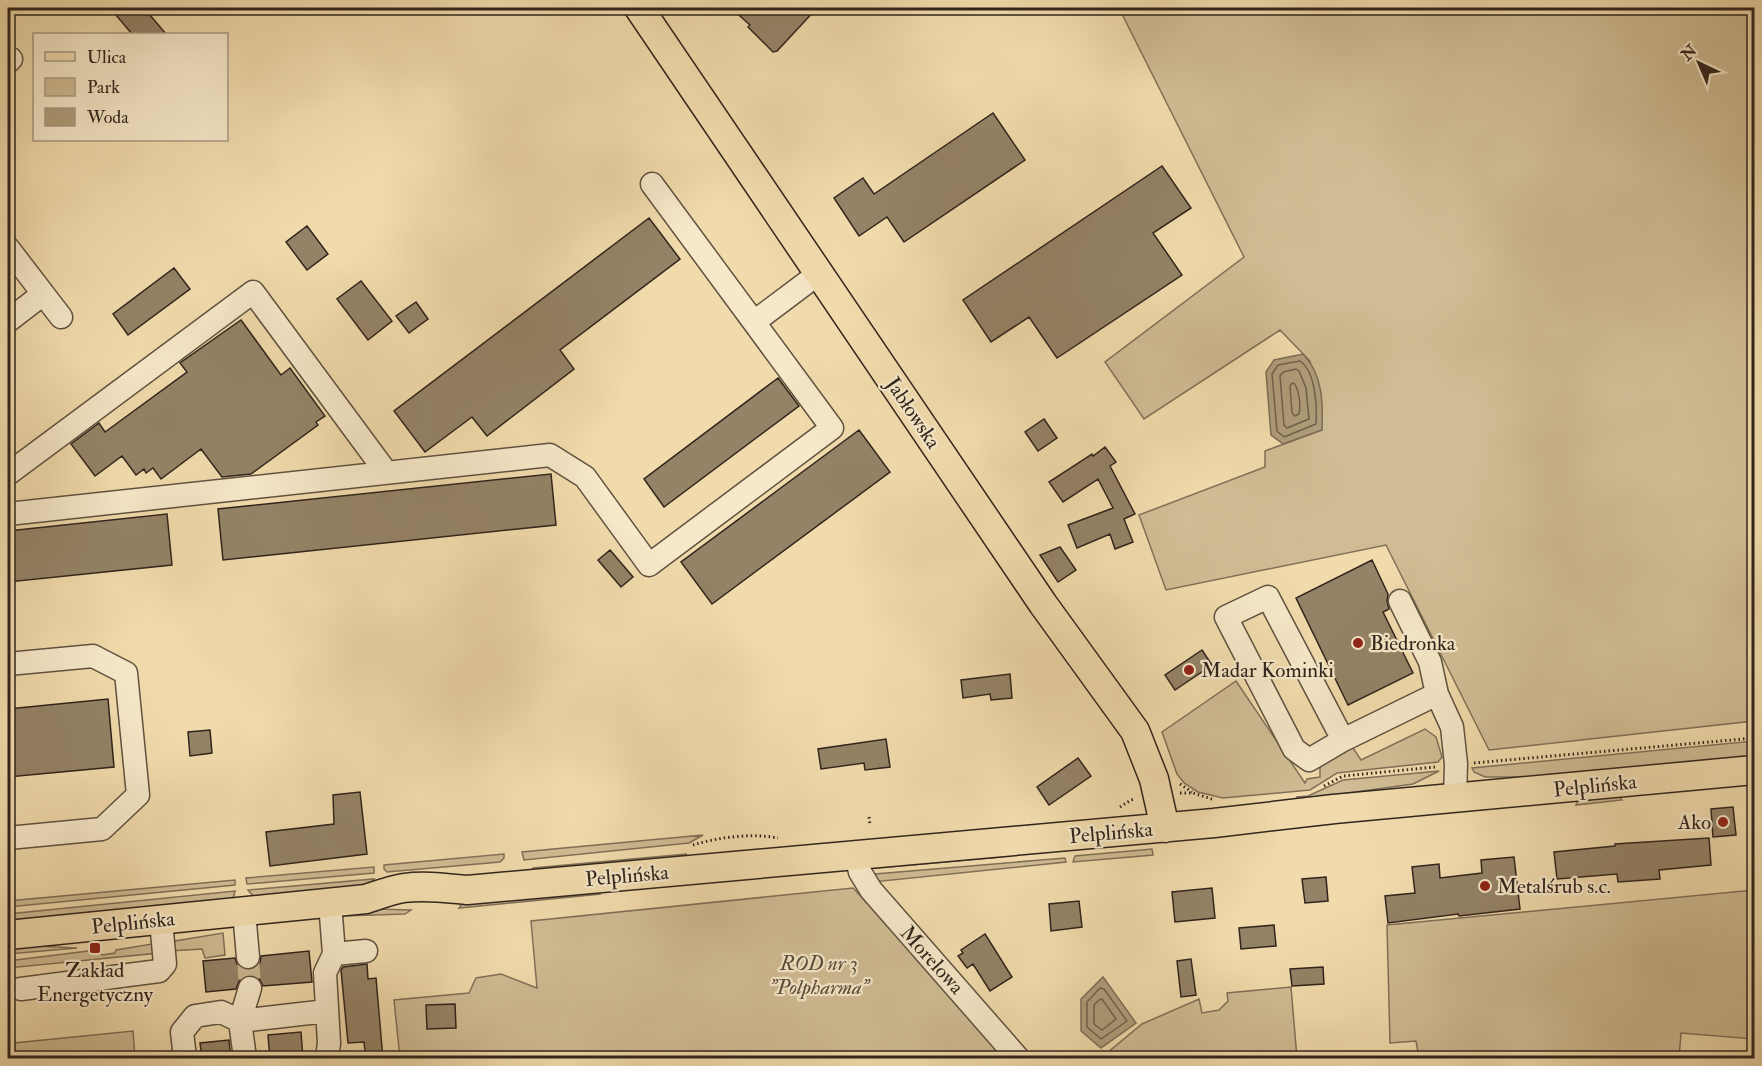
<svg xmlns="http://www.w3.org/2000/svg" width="1762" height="1066" font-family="'IM FELL Double Pica',serif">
<rect width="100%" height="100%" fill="#f1dbac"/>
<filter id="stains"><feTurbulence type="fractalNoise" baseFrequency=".00333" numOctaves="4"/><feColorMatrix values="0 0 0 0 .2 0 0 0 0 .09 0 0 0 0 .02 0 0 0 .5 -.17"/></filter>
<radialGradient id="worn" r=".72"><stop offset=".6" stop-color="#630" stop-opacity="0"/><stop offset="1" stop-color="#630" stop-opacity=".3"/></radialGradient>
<path fill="#d0bc94" stroke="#807058" stroke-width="1.5" d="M 1119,8 L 1754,8 L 1754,721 L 1489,750 L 1386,545 L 1166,590 L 1139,515 L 1265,467 L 1265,451 L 1322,430 L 1310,361 L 1280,330 L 1144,419 L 1105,362 L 1244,257 Z
M 1236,681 L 1305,783 L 1307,779 L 1320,777 L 1320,765 L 1351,748 L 1353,748 L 1361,760 L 1425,729 L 1436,737 L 1442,757 L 1438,762 L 1337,773 L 1310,790 L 1223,798 L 1198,792 L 1184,783 L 1177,774 L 1162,732 Z
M 1754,741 L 1754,758 L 1557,777 L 1485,777 L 1474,772 L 1472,768 Z
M 1439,771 L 1413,784 L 1298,800 L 1297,797 L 1308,796 L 1343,780 Z
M 1617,794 L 1622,800 L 1576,805 L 1578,800 Z
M 703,835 L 689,843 L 524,860 L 522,852 Z
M 1152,849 L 1153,855 L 1073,862 L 1075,856 Z
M 504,854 L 504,858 L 500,862 L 387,872 L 384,869 L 384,865 Z
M 687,854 L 666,861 L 532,870 L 533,868 Z
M 960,857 L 1002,857 L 875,868 L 879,864 Z
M 1065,858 L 1066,862 L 873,882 L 875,874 Z
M 374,867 L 374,873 L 247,884 L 246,878 Z
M 374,879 L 368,887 L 254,897 L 248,890 Z
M 235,880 L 235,885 L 8,907 L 8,901 Z
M 853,888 L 953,993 L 1006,1058 L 400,1058 L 394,1000 L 469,993 L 476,978 L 501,974 L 537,988 L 531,921 Z
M 597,889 L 600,894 L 459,908 L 463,903 Z
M 1754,890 L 1754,1039 L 1681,1033 L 1679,1058 L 1419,1058 L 1416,1041 L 1390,1043 L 1387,925 Z
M 235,891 L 233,899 L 8,924 L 8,914 Z
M 374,909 L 411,910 L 405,914 L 344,916 L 347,912 Z
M 223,933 L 225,955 L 205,958 L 202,949 L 169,951 L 169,942 Z
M 158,943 L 159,953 L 8,968 L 8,961 L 96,950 L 102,955 L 115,953 L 116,950 Z
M 17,945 L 77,948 L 8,954 L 8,948 Z
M 1291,987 L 1297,1058 L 1101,1058 L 1142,1024 L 1199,999 L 1202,1013 L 1219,1010 L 1228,1001 L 1227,993 Z
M 133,1031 L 135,1058 L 16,1058 L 14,1043 Z"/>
<path fill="#af9d7b" stroke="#7c6d55" stroke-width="1.5" d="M 1303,354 C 1323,374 1323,404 1322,430 L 1283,444 L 1271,435 L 1266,372 L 1274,360 Z
M 1103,977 L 1136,1023 L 1101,1048 L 1081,1031 L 1081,999 Z"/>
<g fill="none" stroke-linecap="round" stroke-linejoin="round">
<path stroke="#70604c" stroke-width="1.5" d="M 1300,361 C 1316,372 1317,407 1316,424 L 1284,437 L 1277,431 L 1272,374 L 1278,365 Z
M 1296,369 L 1299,371 L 1306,388 L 1309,419 L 1287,428 L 1284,425 L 1280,376 L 1283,372 Z
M 1292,383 L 1295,384 C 1299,392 1301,404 1299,414 L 1295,416 L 1292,413 L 1290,386 Z
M 1100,988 L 1104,989 L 1127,1021 L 1101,1039 L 1087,1027 L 1087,1002 Z
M 1102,999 L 1116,1019 L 1102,1030 L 1094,1024 L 1094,1005 L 1099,1000 Z"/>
</g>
<path fill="#948367" stroke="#30241c" stroke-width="1.5" d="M 110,8 L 144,8 L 166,34 L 132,34 Z
M 731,8 L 817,8 L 777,51 L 773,52 L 748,27 L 750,25 Z
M 993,113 L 1025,160 L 904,242 L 887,217 L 859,236 L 834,198 L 863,178 L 874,194 Z
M 1162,166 L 1191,208 L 1153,233 L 1182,275 L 1057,358 L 1029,317 L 991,342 L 963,300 Z
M 649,218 L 680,259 L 560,350 L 574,369 L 487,436 L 472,417 L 425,452 L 394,411 Z
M 307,226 L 328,254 L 307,270 L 286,242 Z
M 174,268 L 190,289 L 128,335 L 113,314 Z
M 361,281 L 392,321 L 368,340 L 337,299 Z
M 416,302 L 428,319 L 409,333 L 396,316 Z
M 241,320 L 281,375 L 290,368 L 325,416 L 316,422 L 318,425 L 251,474 L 222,477 L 201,449 L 161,479 L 153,468 L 146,473 L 144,469 L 136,475 L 122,456 L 95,476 L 71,444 L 99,423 L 105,432 L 187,372 L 180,363 Z
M 778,378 L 799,406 L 664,507 L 644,479 Z
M 1044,419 L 1057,438 L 1038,451 L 1025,432 Z
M 859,430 L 890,472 L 712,604 L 681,562 Z
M 1105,447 L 1116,462 L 1110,466 L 1135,514 L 1124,519 L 1133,542 L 1115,549 L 1110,534 L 1077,548 L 1068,525 L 1113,508 L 1098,479 L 1063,502 L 1049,482 L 1092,454 L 1093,456 Z
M 551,474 L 556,525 L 223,560 L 218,509 Z
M 167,514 L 172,565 L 8,582 L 8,531 Z
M 1060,547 L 1076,570 L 1058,582 L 1040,555 Z
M 610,550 L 633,577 L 621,587 L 598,560 Z
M 1372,560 L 1388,594 L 1387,601 L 1389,609 L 1383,612 L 1413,673 L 1348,705 L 1296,598 Z
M 1202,650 L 1212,665 L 1175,690 L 1165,675 Z
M 1010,674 L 1012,698 L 991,700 L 990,694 L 963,698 L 961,680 Z
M 108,699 L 114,767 L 8,777 L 8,709 Z
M 210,730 L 212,753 L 190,756 L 188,732 Z
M 886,739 L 890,767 L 865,770 L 864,763 L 821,769 L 818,749 Z
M 1078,758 L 1091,776 L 1049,805 L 1037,787 Z
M 360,792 L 367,854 L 270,866 L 266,832 L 334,824 L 333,795 Z
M 1733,807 L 1736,835 L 1713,837 L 1711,809 Z
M 1709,838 L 1711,865 L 1659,870 L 1660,879 L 1618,882 L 1617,874 L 1557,879 L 1554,852 L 1615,846 L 1615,844 Z
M 1514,857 L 1520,909 L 1459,916 L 1458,914 L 1388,923 L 1385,896 L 1415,893 L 1412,867 L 1439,864 L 1440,878 L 1482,873 L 1481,860 Z
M 1326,877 L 1328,901 L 1305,903 L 1302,879 Z
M 1212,888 L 1215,918 L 1175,922 L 1172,892 Z
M 1079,901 L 1082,927 L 1051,931 L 1049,904 Z
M 1274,925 L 1276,946 L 1241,949 L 1239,928 Z
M 985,934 L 1012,977 L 990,991 L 973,964 L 967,968 L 958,956 L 963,953 L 961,950 Z
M 309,951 L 312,982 L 263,986 L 259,978 L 254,975 L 248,975 L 240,979 L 236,989 L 206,992 L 203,961 L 235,958 L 237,964 L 242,969 L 250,970 L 255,968 L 260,963 L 261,956 Z
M 1191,959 L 1196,995 L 1181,997 L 1177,961 Z
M 367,964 L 368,979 L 376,978 L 383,1059 L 366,1059 L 364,1042 L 348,1043 L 341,970 L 343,967 Z
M 1323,967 L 1324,984 L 1292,986 L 1290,969 Z
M 455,1004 L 456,1028 L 427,1029 L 426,1005 Z
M 301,1032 L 303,1059 L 270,1059 L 268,1035 Z
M 229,1040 L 231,1059 L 202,1059 L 200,1043 Z"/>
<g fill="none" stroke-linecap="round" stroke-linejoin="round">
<path stroke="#cab68f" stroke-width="22" stroke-dasharray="22 11" stroke-linecap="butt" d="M 248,957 L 250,988"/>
<defs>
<path id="minor" d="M 8,62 L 11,59
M 8,248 L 61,317
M 8,321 L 43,294
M 754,322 L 818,274
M 8,474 L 253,292 L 386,472
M 8,514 L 550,455 L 585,477 L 649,565 L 832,428 L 652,184
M 1400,601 L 1430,662 L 1437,694
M 8,664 L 93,656 L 126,673 L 138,795 L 102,829 L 8,838
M 1343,740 L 1309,760 L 1294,749 L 1226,617 L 1268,597 L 1343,740 L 1437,694 L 1452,727 L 1456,764 L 1455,799
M 856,855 L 860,872 L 871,890 L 1018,1058
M 244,912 L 248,957
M 334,954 L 366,951
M 21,989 L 159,971 L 165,964 L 161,921
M 185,1058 L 182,1032 L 195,1016 L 221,1012 L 240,1021 L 327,1011
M 245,1058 L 240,1021 L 250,988
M 327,1058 L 329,1043 L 325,973 L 334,954 L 330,903"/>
<path id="major" d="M 639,8 L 1043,604 L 1135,731 L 1154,779 L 1165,828
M 8,935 L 366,899 C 378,895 391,890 404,888 C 425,885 446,888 467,890 L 1214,823 L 1334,809 L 1754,770"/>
</defs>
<use href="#minor" stroke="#605240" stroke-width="25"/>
<use href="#major" stroke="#30241c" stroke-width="31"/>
<path stroke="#30241c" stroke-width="3" stroke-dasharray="1.5 3" stroke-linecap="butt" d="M 1474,763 L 1754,738
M 1180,784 L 1192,792
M 1324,786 L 1343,776 L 1435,767
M 1180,793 L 1193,793 L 1212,799
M 1120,807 L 1131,800 L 1135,799
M 869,817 L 870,825
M 693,845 C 719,837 752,833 778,838"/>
<use href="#minor" stroke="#f6e8c9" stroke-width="22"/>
<use href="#major" stroke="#f1dbac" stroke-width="28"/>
</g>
<g fill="#8f2418" stroke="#f6e8c9" stroke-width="2">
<circle cx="1358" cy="643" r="6"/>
<circle cx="1189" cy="670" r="6"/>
<circle cx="1723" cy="822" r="6"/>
<circle cx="1485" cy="886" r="6"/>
<rect x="89" y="942" width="12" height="12" rx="3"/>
</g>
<g text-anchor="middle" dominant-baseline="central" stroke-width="4.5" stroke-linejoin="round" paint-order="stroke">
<g font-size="21" fill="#30241c" stroke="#f6e8c9">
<text transform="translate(913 413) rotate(56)">Jabłowska</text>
<text transform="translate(1595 786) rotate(-6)">Pelplińska</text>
<text transform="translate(1111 833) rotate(-5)">Pelplińska</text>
<text transform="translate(627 876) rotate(-5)">Pelplińska</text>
<text transform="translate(133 923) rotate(-6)">Pelplińska</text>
<text transform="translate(932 960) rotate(48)">Morelowa</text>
</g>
<g font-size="21" fill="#30241c" stroke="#f6e8c9" text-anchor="start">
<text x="1370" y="643">Biedronka</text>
<text x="1201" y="670">Madar Kominki</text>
<text x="1711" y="822" text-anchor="end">Ako</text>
<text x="1497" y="886">Metalśrub s.c.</text>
<text x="95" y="970" text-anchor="middle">Zakład<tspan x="95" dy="24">Energetyczny</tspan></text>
</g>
<g font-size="21" font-style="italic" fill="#584a3a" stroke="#f6e8c9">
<text x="819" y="963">ROD nr 3<tspan x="819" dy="24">"Polpharma"</tspan></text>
</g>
</g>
<rect width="1762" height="1066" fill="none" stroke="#f1dbac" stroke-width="30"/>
<rect x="9" y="9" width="1744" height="1048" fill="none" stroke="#30241c" stroke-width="3"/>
<rect x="15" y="15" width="1732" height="1036" fill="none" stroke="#30241c" stroke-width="1.5"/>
<rect x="33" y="33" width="195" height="108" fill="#f6e8c9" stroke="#a79a84" stroke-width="1.5"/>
<rect x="45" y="52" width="30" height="9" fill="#f1dbac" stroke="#a79a84" stroke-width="1.5"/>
<text x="87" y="63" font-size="18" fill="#30241c">Ulica</text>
<rect x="45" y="78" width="30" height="18" fill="#d0bc94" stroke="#a79a84" stroke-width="1.5"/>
<text x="87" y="93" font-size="18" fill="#30241c">Park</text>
<rect x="45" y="108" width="30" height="18" fill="#af9d7b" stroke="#a79a84" stroke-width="1.5"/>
<text x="87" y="123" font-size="18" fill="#30241c">Woda</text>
<g transform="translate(1699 63) rotate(316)" stroke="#f6e8c9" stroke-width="4.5" paint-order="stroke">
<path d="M0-4.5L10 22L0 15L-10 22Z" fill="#30241c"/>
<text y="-9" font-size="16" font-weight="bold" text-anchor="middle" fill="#30241c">N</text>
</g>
<rect width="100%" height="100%" filter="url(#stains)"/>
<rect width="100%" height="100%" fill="url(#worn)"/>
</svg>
